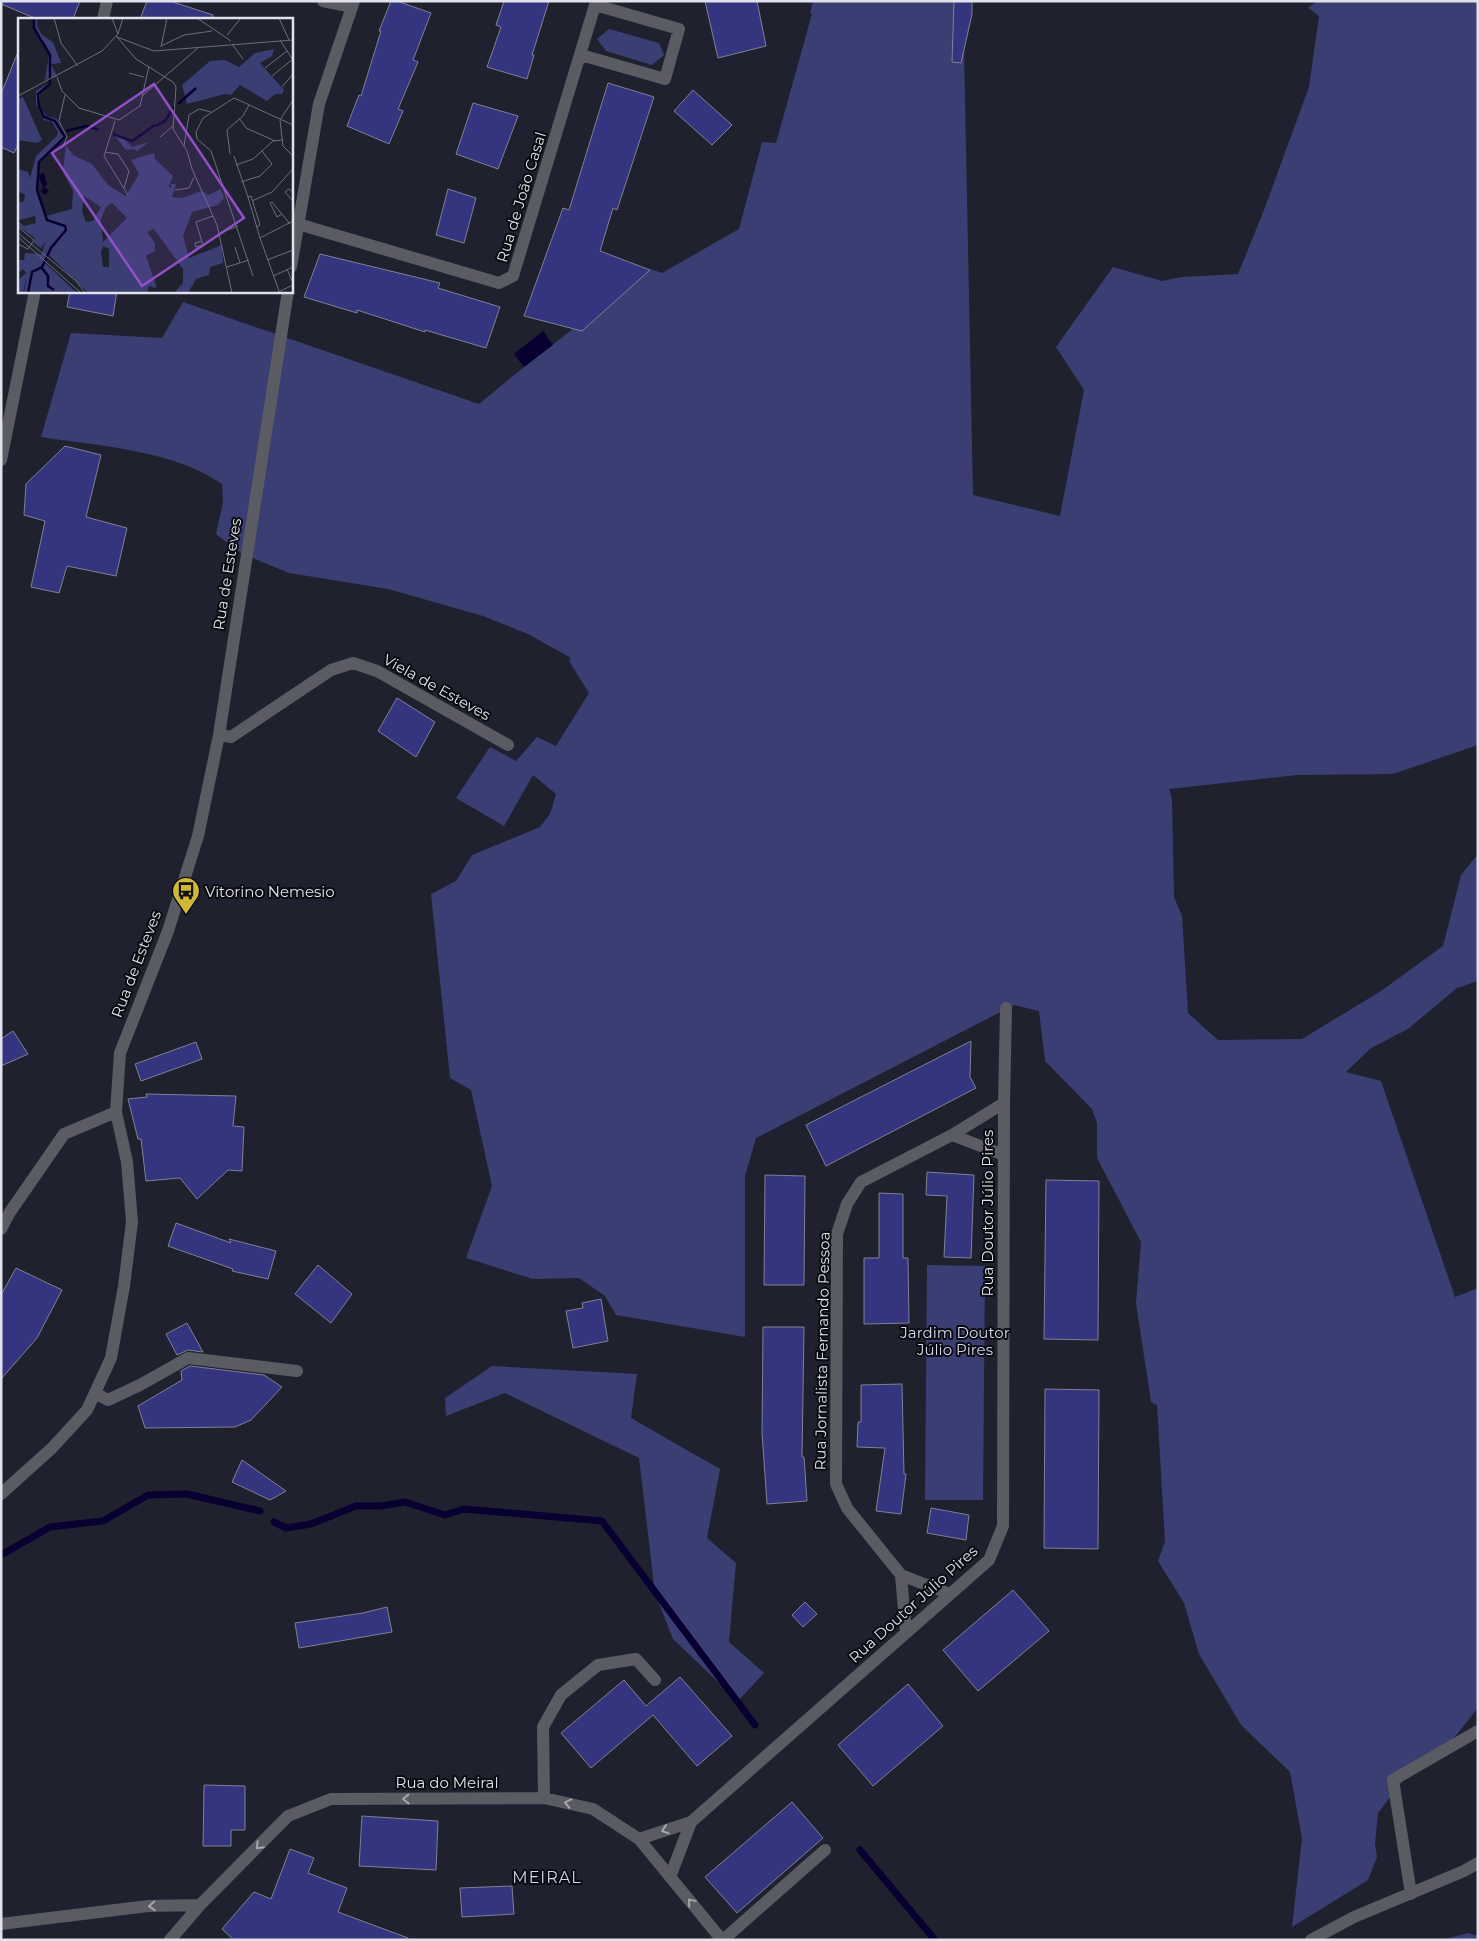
<svg xmlns="http://www.w3.org/2000/svg" width="1479" height="1941" font-family="Montserrat,sans-serif">
<rect width="100%" height="100%" fill="#1f212f"/>
<path fill="#3b3e72" d="M 813,1 L 963,1 L 973,495 L 1060,516 L 1084,390 L 1056,347 L 1113,267 L 1162,281 L 1182,277 L 1238,274 L 1264,210 L 1309,87 L 1319,16 L 1308,8 L 1317,1 L 1478,1 L 1478,745 L 1393,774 L 1297,775 L 1169,789 L 1172,799 L 1174,897 L 1182,916 L 1188,1013 L 1218,1040 L 1302,1039 L 1381,991 L 1443,946 L 1461,875 L 1478,854 L 1478,981 L 1457,988 L 1408,1029 L 1371,1048 L 1346,1072 L 1381,1081 L 1455,1297 L 1478,1288 L 1478,1708 L 1438,1758 L 1408,1774 L 1378,1813 L 1375,1844 L 1377,1857 L 1368,1880 L 1292,1927 L 1302,1838 L 1290,1772 L 1241,1725 L 1199,1654 L 1184,1603 L 1158,1561 L 1165,1542 L 1157,1405 L 1151,1402 L 1136,1303 L 1141,1242 L 1097,1158 L 1097,1123 L 1092,1109 L 1045,1061 L 1039,1011 L 1014,1005 L 756,1138 L 745,1176 L 745,1337 L 616,1315 L 605,1296 L 579,1278 L 533,1279 L 466,1258 L 492,1186 L 471,1090 L 450,1078 L 431,894 L 456,881 L 472,855 L 540,827 L 550,814 L 556,794 L 533,775 L 504,826 L 456,798 L 490,747 L 516,761 L 537,737 L 556,746 L 589,693 L 569,661 L 571,658 L 528,634 L 483,616 L 388,589 L 289,573 L 241,553 L 216,534 L 223,503 L 222,484 C 173,450 99,446 41,437 L 71,333 L 162,338 L 183,302 L 479,404 L 524,367 L 650,269 L 662,273 L 739,229 L 762,142 L 776,143 L 812,14 L 810,13 Z
M 609,29 L 659,43 L 664,55 L 652,65 L 606,51 L 597,39 Z
M 927,1265 L 985,1266 L 983,1500 L 925,1500 Z
M 492,1366 L 637,1374 L 631,1418 L 720,1469 L 707,1538 L 736,1563 L 729,1642 L 764,1673 L 738,1701 L 673,1639 L 655,1593 L 639,1458 L 505,1393 L 446,1416 L 445,1398 Z
M 1468,1933 L 1478,1936 L 1478,1940 L 1441,1940 Z"/>
<path fill="#070030" d="M 543,331 L 553,345 L 524,367 L 514,354 Z"/>
<g fill="none" stroke-linecap="round" stroke-linejoin="round">
<path stroke="#070030" stroke-width="7" d="M 274,1522 L 286,1528 L 311,1524 L 356,1506 L 381,1506 L 405,1502 L 445,1515 L 464,1509 L 602,1521 L 755,1725
M 1,1555 L 50,1527 L 103,1521 L 148,1495 L 187,1494 L 260,1511
M 860,1850 L 935,1940"/>
</g>
<path fill="#35347f" stroke="#7f8193" d="M 1,1 L 80,1 L 73,19 L 37,19 L 1,4 Z
M 147,1 L 170,1 L 213,15 L 213,19 L 140,19 Z
M 391,1 L 397,1 L 431,13 L 413,60 L 418,62 L 398,109 L 403,111 L 389,144 L 347,126 L 359,95 L 361,96 L 381,31 L 379,31 Z
M 504,1 L 549,1 L 532,55 L 534,55 L 527,79 L 487,67 L 501,27 L 496,25 Z
M 705,1 L 757,1 L 766,46 L 718,58 Z
M 954,1 L 972,1 L 972,14 L 961,63 L 952,62 Z
M 18,52 L 19,143 L 14,153 L 1,147 L 1,94 Z
M 608,83 L 654,97 L 617,210 L 613,208 L 600,251 L 650,270 L 582,331 L 524,316 L 563,208 L 569,210 Z
M 693,90 L 732,125 L 712,145 L 674,111 Z
M 473,103 L 518,116 L 498,169 L 456,154 Z
M 448,189 L 476,198 L 464,243 L 436,235 Z
M 320,254 L 440,283 L 438,288 L 500,307 L 486,348 L 425,330 L 425,332 L 357,310 L 357,313 L 304,297 Z
M 70,291 L 117,291 L 113,316 L 67,307 Z
M 65,446 L 101,455 L 86,517 L 127,528 L 116,576 L 67,566 L 59,593 L 31,587 L 45,521 L 24,515 L 26,484 Z
M 397,698 L 435,722 L 416,757 L 378,731 Z
M 13,1031 L 28,1054 L 1,1066 L 1,1039 Z
M 971,1041 L 970,1077 L 976,1088 L 826,1166 L 806,1125 Z
M 196,1042 L 202,1059 L 141,1081 L 135,1064 Z
M 146,1094 L 236,1096 L 233,1126 L 244,1127 L 242,1171 L 228,1170 L 197,1199 L 180,1178 L 146,1181 L 141,1139 L 138,1139 L 128,1099 L 147,1097 Z
M 927,1172 L 974,1175 L 971,1258 L 944,1257 L 947,1196 L 926,1195 Z
M 765,1175 L 805,1176 L 804,1285 L 764,1285 Z
M 1046,1180 L 1099,1181 L 1098,1340 L 1044,1339 Z
M 879,1193 L 903,1194 L 903,1258 L 908,1258 L 909,1323 L 864,1324 L 864,1258 L 879,1258 Z
M 176,1223 L 231,1243 L 229,1239 L 276,1251 L 268,1279 L 232,1271 L 233,1269 L 168,1246 Z
M 318,1265 L 352,1294 L 331,1323 L 295,1294 Z
M 16,1268 L 62,1290 L 37,1338 L 1,1379 L 1,1295 Z
M 601,1299 L 608,1341 L 573,1348 L 566,1311 L 583,1308 L 582,1303 Z
M 187,1323 L 203,1352 L 188,1350 L 177,1355 L 166,1334 Z
M 763,1327 L 804,1327 L 802,1457 L 804,1457 L 807,1501 L 767,1504 L 762,1433 Z
M 190,1366 L 264,1375 L 282,1387 L 251,1420 L 235,1427 L 145,1428 L 138,1406 L 182,1380 L 181,1371 Z
M 902,1384 L 904,1474 L 906,1474 L 901,1514 L 876,1511 L 885,1448 L 857,1447 L 858,1422 L 861,1422 L 861,1385 Z
M 1045,1389 L 1099,1390 L 1098,1549 L 1044,1548 Z
M 242,1460 L 286,1491 L 270,1500 L 232,1482 Z
M 931,1508 L 969,1515 L 966,1540 L 927,1533 Z
M 1013,1590 L 1049,1631 L 978,1691 L 943,1650 Z
M 805,1602 L 817,1614 L 803,1627 L 792,1615 Z
M 387,1607 L 392,1632 L 299,1648 L 295,1623 L 363,1613 Z
M 680,1677 L 732,1736 L 697,1766 L 653,1715 L 591,1768 L 561,1733 L 624,1680 L 646,1706 Z
M 908,1684 L 943,1726 L 873,1786 L 838,1745 Z
M 204,1785 L 245,1786 L 245,1830 L 231,1830 L 231,1846 L 203,1846 Z
M 792,1802 L 823,1838 L 737,1913 L 705,1877 Z
M 362,1816 L 438,1821 L 436,1870 L 359,1866 Z
M 290,1849 L 314,1858 L 308,1873 L 347,1888 L 338,1912 L 408,1938 L 408,1940 L 234,1940 L 222,1929 L 254,1892 L 271,1899 Z
M 512,1886 L 514,1914 L 462,1917 L 460,1888 Z"/>
<g fill="none" stroke-linecap="round" stroke-linejoin="round">
<path stroke="#5b5c63" stroke-width="12" d="M 323,1 L 352,7
M 103,19 L 107,1
M 298,224 L 499,283 L 513,276 L 595,5 L 679,29 L 665,79 L 581,55
M 291,267 L 319,104 L 354,1
M 1,460 L 35,291
M 219,735 L 231,737 L 331,670 L 353,663 L 377,671 L 508,745
M 952,1135 L 1004,1155
M 1,1229 L 10,1212 L 64,1134 L 116,1112
M 95,1393 L 108,1400 L 140,1385 L 188,1358 L 297,1371
M 1,1494 L 52,1448 L 87,1410 L 111,1358 L 124,1286 L 132,1222 L 127,1162 L 116,1112 L 120,1053 L 168,931 L 198,836 L 219,735 L 288,291
M 901,1575 L 906,1633
M 950,1594 L 901,1575 L 847,1508 L 836,1484 L 837,1234 L 847,1204 L 861,1182 L 952,1135 L 1004,1103
M 544,1798 L 543,1727 L 561,1695 L 598,1665 L 636,1659 L 655,1680
M 639,1839 L 691,1822 L 989,1560 L 1003,1526 L 1004,1103 L 1006,1008
M 670,1877 L 691,1822
M 1411,1894 L 1393,1780 L 1478,1731
M 1,1924 L 148,1906 L 200,1905
M 170,1940 L 200,1905 L 288,1816 L 331,1799 L 544,1798 L 593,1809 L 639,1839 L 722,1940
M 723,1940 L 825,1850
M 1311,1940 L 1354,1917 L 1464,1871 L 1478,1863"/>
</g>
<defs><path id="oneway-chevron" d="M-2-3.5L2.5 0L-2 3.5" fill="none" stroke-width="1.6" stroke-linecap="round" stroke-linejoin="round" transform="scale(1.25)"/></defs>
<g stroke="#a5a6ae">
<use href="#oneway-chevron" transform="translate(406 1799) rotate(180)"/>
<use href="#oneway-chevron" transform="translate(568 1803) rotate(-167)"/>
<use href="#oneway-chevron" transform="translate(665 1830) rotate(162)"/>
<use href="#oneway-chevron" transform="translate(259 1846) rotate(135)"/>
<use href="#oneway-chevron" transform="translate(691 1902) rotate(-130)"/>
<use href="#oneway-chevron" transform="translate(152 1906) rotate(177)"/>
</g>
<defs>
<symbol id="bus-pin" viewBox="-11 -11 22 30"><path d="M0 17L-7.5 6A9.5 9.5 0 1 1 7.5 6Z" fill="#cfb837" stroke="#0a0b11"/><path d="M-5-6H5V4H4V6H2V4H-2V6H-4V4H-5ZM-3.5-4V0h7V-4ZM-3.5 1.2v1.5H-2V1.2ZM2 1.2v1.5H3.5V1.2Z" fill="#111"/></symbol>
</defs>
<g fill-rule="evenodd">
<use href="#bus-pin" x="170" y="875" width="32" height="43"/>
</g>
<g text-anchor="middle" dominant-baseline="central" stroke-width="4" stroke-linejoin="round" paint-order="stroke">
<g font-size="15" fill="#e1e2ec" stroke="#0a0b11">
<text transform="translate(521 197) rotate(-73)">Rua de João Casal</text>
<text transform="translate(227 574) rotate(-81)">Rua de Esteves</text>
<text transform="translate(437 687) rotate(29)">Viela de Esteves</text>
<text transform="translate(136 964) rotate(-69)">Rua de Esteves</text>
<text transform="translate(987 1213) rotate(-90)">Rua Doutor Júlio Pires</text>
<text transform="translate(822 1351) rotate(-89)">Rua Jornalista Fernando Pessoa</text>
<text transform="translate(913 1604) rotate(-42)">Rua Doutor Júlio Pires</text>
<text x="447" y="1782">Rua do Meiral</text>
</g>
<g font-size="15" fill="#e1e2ec" stroke="#0a0b11" text-anchor="start">
<text x="205" y="891">Vitorino Nemesio</text>
</g>
<g font-size="15" fill="#d4d7ed" stroke="#0a0b11">
<text x="955" y="1332">Jardim Doutor<tspan x="955" dy="17">Júlio Pires</tspan></text>
</g>
<g font-size="16" letter-spacing="1" fill="#d2d5e9" stroke="#0a0b11">
<text x="547" y="1877">MEIRAL</text>
</g>
</g>
<g transform="translate(18 18)">
<rect width="275" height="275" fill="#1f212f"/>
<path d="M 15,0 L 19,0 L 19,8 L 24,17 L 35,24 L 43,45 L 33,46 L 39,58 L 27,62 L 31,36 L 15,10 ZM 256,31 L 254,38 L 242,45 L 266,72 L 264,76 L 257,76 L 249,83 L 222,67 L 213,77 L 207,76 L 169,86 L 164,67 L 192,43 L 207,42 L 221,49 L 237,35 ZM 34,63 L 22,75 L 22,89 L 28,98 L 39,101 L 48,120 L 21,146 L 20,173 L 28,198 L 54,191 L 55,173 L 45,154 L 48,127 L 55,137 L 74,146 L 90,167 L 108,178 L 121,156 L 113,142 L 136,135 L 137,141 L 155,158 L 151,168 L 153,171 L 153,166 L 158,166 L 154,179 L 164,180 L 184,173 L 190,177 L 203,171 L 206,180 L 200,187 L 174,194 L 165,218 L 171,240 L 204,227 L 205,245 L 192,249 L 191,257 L 178,261 L 170,275 L 156,275 L 165,265 L 165,251 L 136,211 L 129,214 L 137,225 L 137,233 L 128,238 L 138,267 L 138,270 L 131,268 L 129,275 L 70,275 L 31,237 L 27,245 L 59,275 L 6,275 L 9,255 L 5,275 L 0,275 L 0,262 L 8,255 L 5,251 L 0,255 L 0,242 L 6,242 L 7,235 L 24,236 L 27,224 L 23,230 L 16,225 L 17,220 L 0,208 L 0,203 L 6,208 L 18,205 L 17,198 L 1,202 L 0,185 L 6,183 L 7,177 L 0,173 L 0,151 L 10,154 L 12,160 L 18,138 L 38,119 L 40,114 L 34,104 L 26,102 L 18,87 L 18,73 ZM 66,178 L 83,189 L 75,203 L 68,204 L 64,193 ZM 94,185 L 109,200 L 85,224 L 83,201 L 88,189 ZM 85,228 L 91,231 L 91,249 L 85,249 L 83,234 ZM 5,79 L 24,122 L 19,125 L 0,122 L 0,81 ZM 96,117 L 104,118 L 114,129 L 131,124 L 118,134 L 117,131 L 108,132 Z" fill="#3b3e72" fill-rule="evenodd"/>
<path d="M 26,155 L 29,167 L 26,168 L 31,173 L 27,177 L 23,174 L 25,169 L 20,157 Z" fill="#070030"/>
<path fill="none" stroke="#070030" stroke-width="2.5" d="M 160,86 L 178,70M 138,108 L 147,103 L 156,89M 48,113 L 68,108 L 81,112M 95,116 L 114,123 L 137,107M 23,249 L 30,258 L 30,268 L 36,272M 10,275 L 14,254 L 24,249 L 33,230 L 48,212 L 47,208 L 29,202 L 19,172 L 21,144 L 47,119 L 37,103 L 26,99 L 21,89 L 20,76 L 32,66 L 32,37 L 16,10 L 16,0"/>
<path fill="none" stroke="#6d6e7b" stroke-width="1" d="M 36,0 L 43,25 L 60,48M 94,0 L 100,16M 179,0 L 213,23M 261,0 L 271,22M 209,17 L 223,0M 98,18 L 118,41 L 155,64 L 158,69 L 155,111 L 169,133 L 174,151 L 199,207 L 214,275M 99,19 L 136,33 L 275,22M 262,22 L 275,42M 214,26 L 225,41M 143,28 L 166,17 L 194,13M 143,29 L 149,0M 247,50 L 269,33M 111,55 L 126,59M 254,58 L 275,41M 39,59 L 44,73 L 61,90 L 101,102 L 122,88 L 131,48M 264,69 L 275,56M 0,78 L 84,33 L 100,16 L 105,0M 124,78 L 180,30M 221,100 L 228,110 L 257,123M 262,102 L 265,128 L 275,138M 262,102 L 275,82M 97,103 L 86,138 L 110,177M 142,119 L 155,108M 166,128 L 171,97 L 181,91 L 193,94M 44,130 L 49,119 L 41,103 L 47,77M 87,134 L 100,136 L 111,153 L 106,170M 212,136 L 209,112 L 225,98 L 231,87M 216,138 L 230,179M 218,147 L 235,141 L 255,123 L 264,122M 223,164 L 242,158 L 254,146 L 244,133M 157,172 L 171,170 L 176,159M 275,174 L 271,171 L 267,174 L 275,183M 234,183 L 254,174 L 275,151M 264,196 L 259,199 L 252,185 L 254,184 L 272,206M 0,209 L 16,222 L 10,231 L 0,226M 239,209 L 242,207 L 233,178 L 230,179 L 242,220 L 261,273M 0,215 L 58,263 L 67,275M 202,215 L 220,208M 0,219 L 63,275M 242,220 L 275,203M 184,223 L 177,225 L 178,229 L 185,227 L 178,204 L 195,198M 217,229 L 222,245M 249,242 L 275,232M 209,249 L 231,242M 269,251 L 275,265M 235,258 L 193,133 L 179,121 L 178,114 L 185,100 L 216,80 L 275,107M 255,258 L 275,249M 258,275 L 275,267"/>
<path fill="#8f50c8" fill-opacity="0.15" stroke="#8f50c8" stroke-width="2.5" d="M 136,66 L 226,200 L 124,268 L 34,135 Z"/>
<rect width="275" height="275" fill="none" stroke="#e1e2ec" stroke-width="2.5"/>
</g>
<rect width="1479" height="1941" fill="none" stroke="#e1e2ec" stroke-width="5"/>
</svg>
